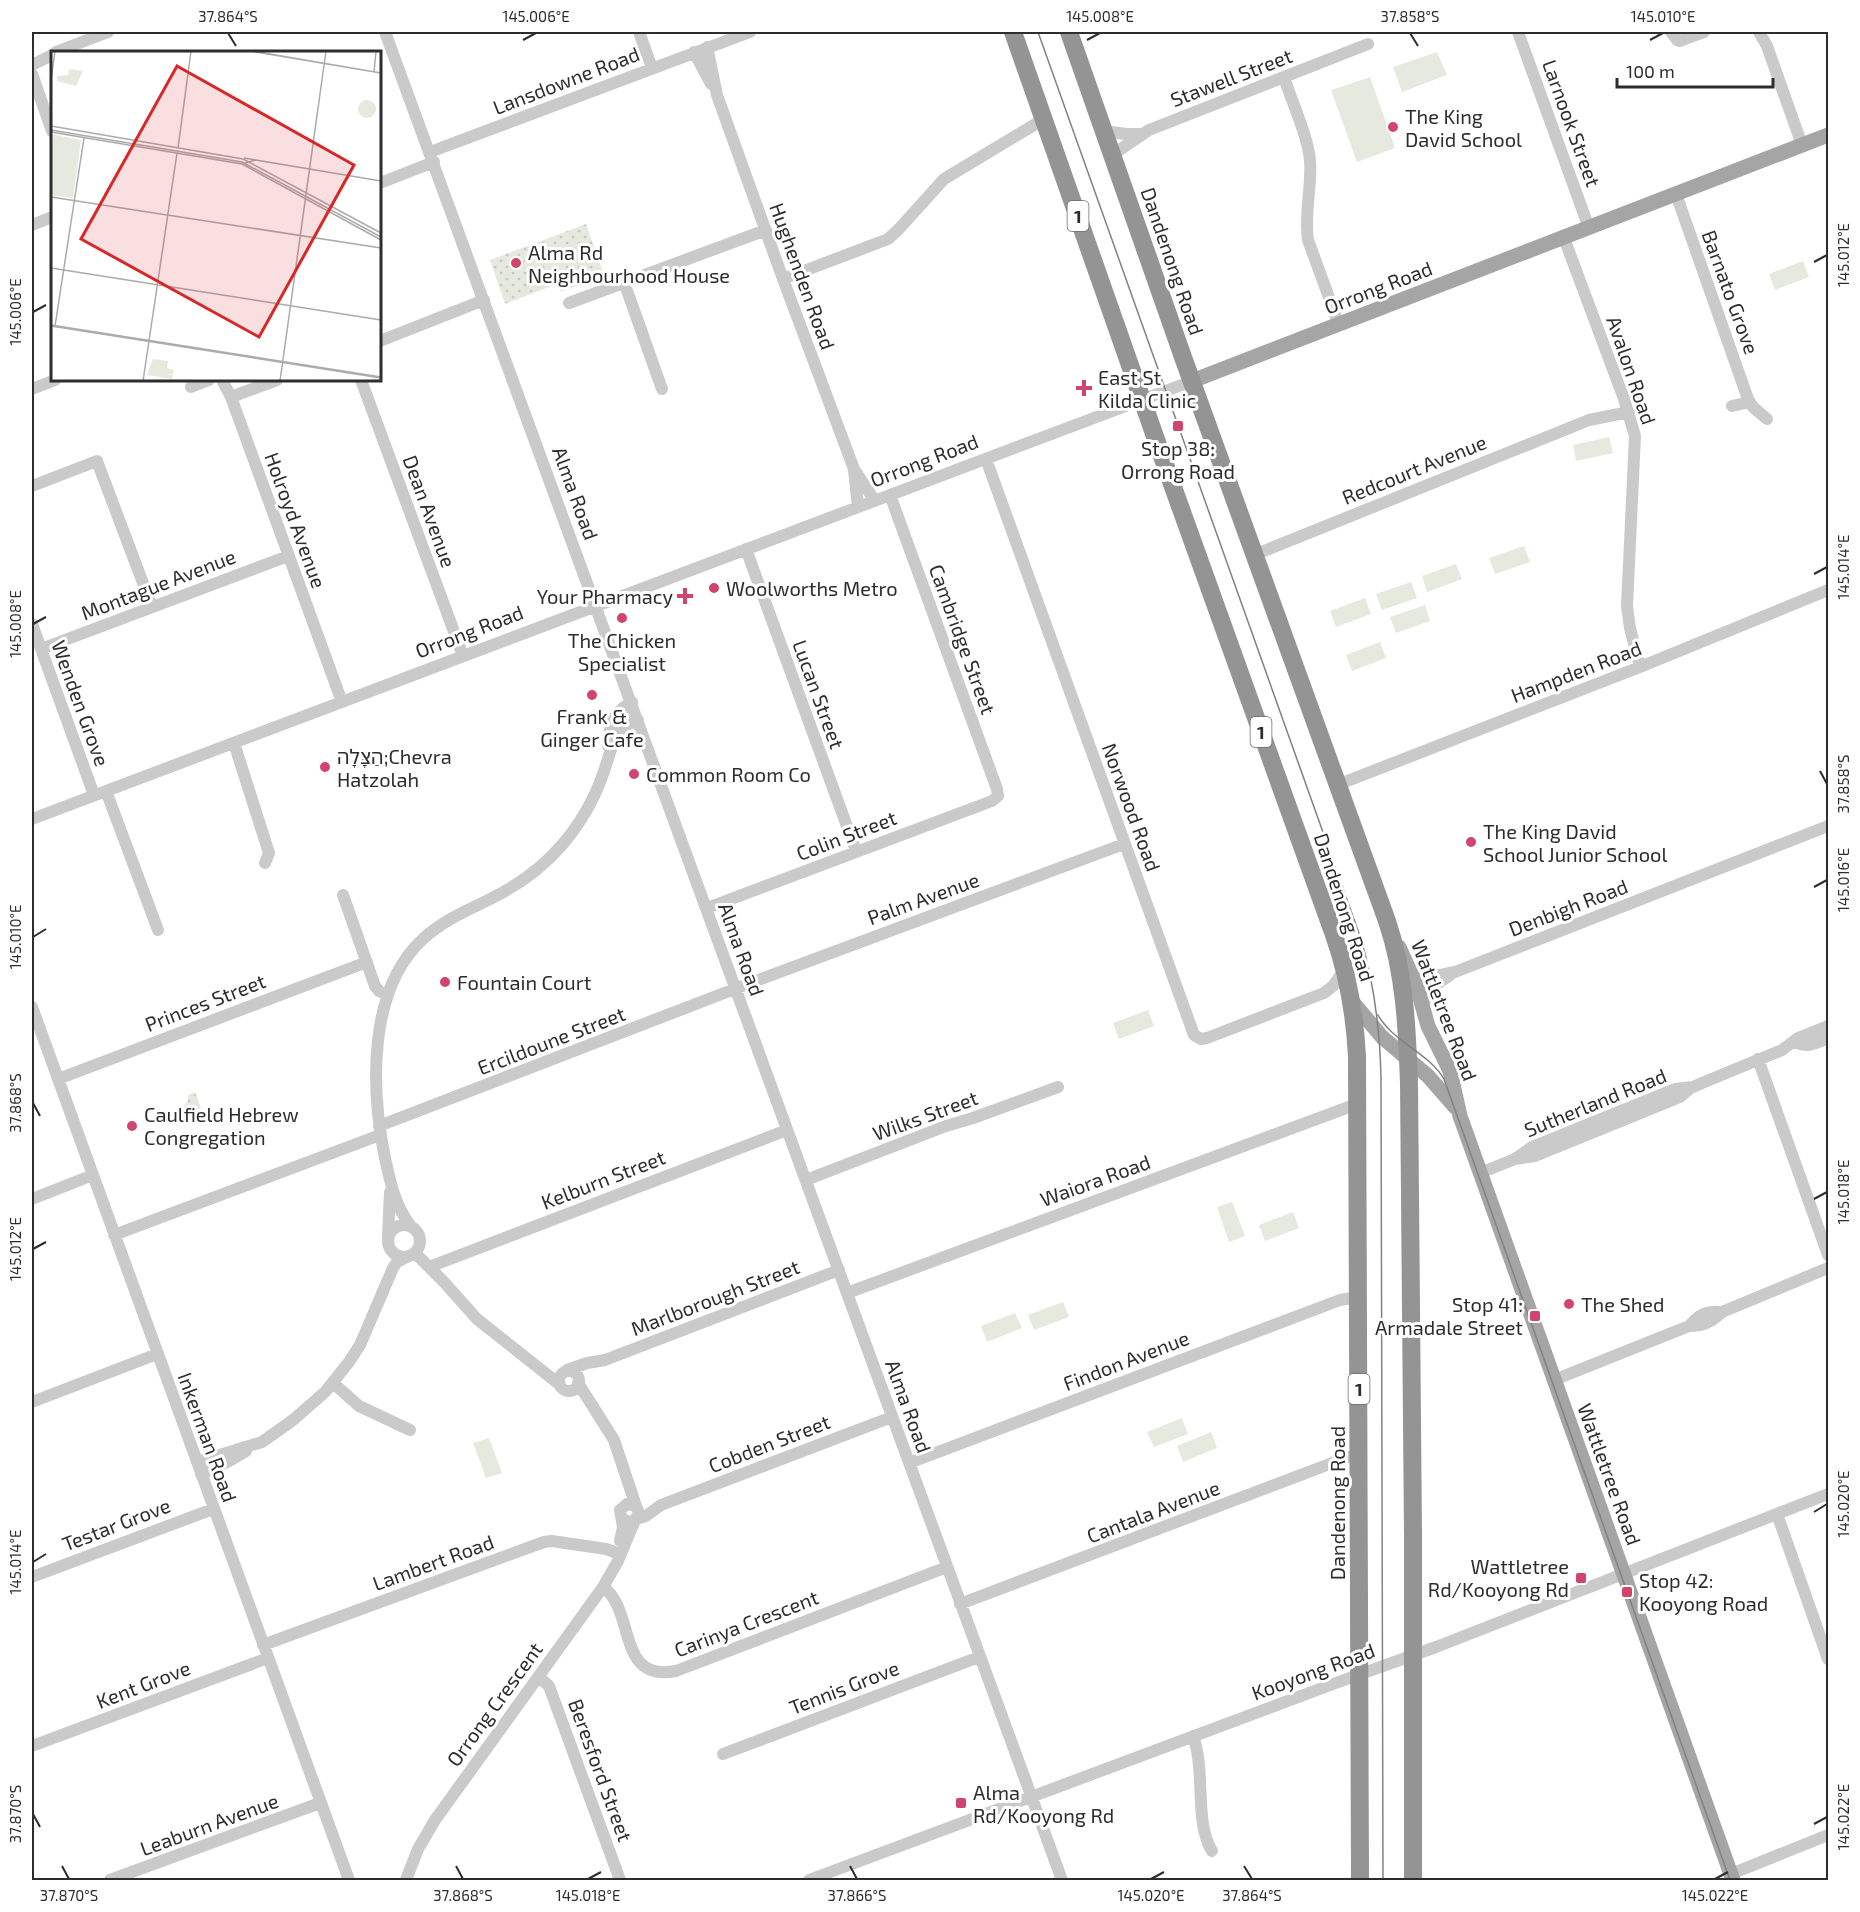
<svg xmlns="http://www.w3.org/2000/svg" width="1860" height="1912" font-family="'Exo 2','Noto Sans Hebrew',sans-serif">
<defs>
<pattern id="park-dots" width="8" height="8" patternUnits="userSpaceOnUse" patternTransform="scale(1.5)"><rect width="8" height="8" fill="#e6e9dd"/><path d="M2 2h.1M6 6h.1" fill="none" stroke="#c6c8be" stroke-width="1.8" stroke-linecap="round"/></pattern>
</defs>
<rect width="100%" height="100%" fill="#fff"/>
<path fill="#e6e9dd" d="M 1437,52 L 1447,75 L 1402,92 L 1393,67 Z
M 1370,77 L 1395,148 L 1357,162 L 1331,90 Z
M 1803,261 L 1809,277 L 1775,290 L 1769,274 Z
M 1609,437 L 1613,453 L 1576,461 L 1573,445 Z
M 1524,546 L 1530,562 L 1495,574 L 1489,558 Z
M 1456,564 L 1462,579 L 1427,592 L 1422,576 Z
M 1411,582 L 1417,598 L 1382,610 L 1376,594 Z
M 1365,598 L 1371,614 L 1336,627 L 1330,611 Z
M 1425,605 L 1430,621 L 1396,633 L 1390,617 Z
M 1380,642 L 1386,658 L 1352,671 L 1346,655 Z
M 1148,1010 L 1154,1026 L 1119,1039 L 1113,1023 Z
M 1232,1202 L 1245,1236 L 1229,1242 L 1217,1207 Z
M 1293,1212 L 1299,1228 L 1265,1241 L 1259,1225 Z
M 1063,1302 L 1069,1317 L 1034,1330 L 1028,1315 Z
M 1015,1313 L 1022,1328 L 987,1342 L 981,1326 Z
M 1182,1418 L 1188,1434 L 1154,1447 L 1147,1432 Z
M 1211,1432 L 1217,1448 L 1183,1462 L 1177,1446 Z
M 489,1438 L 502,1473 L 486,1478 L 473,1443 Z"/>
<path fill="url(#park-dots)" d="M 586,224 L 604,275 L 561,292 L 557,284 L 505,304 L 490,260 Z
M 195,1092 L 201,1108 L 185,1114 L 183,1107 L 188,1101 L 188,1095 Z"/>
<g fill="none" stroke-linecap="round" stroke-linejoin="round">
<path stroke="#cacaca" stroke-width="12" d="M 385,32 L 1062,1880
M 639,32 L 652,68
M 1518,32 L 1589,228
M 1671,32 L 1677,40 L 1680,41 L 1704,32
M 1759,32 L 1767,46 L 1802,145
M 707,47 L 717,95 L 783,279 L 854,469 L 875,501
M 56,52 L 108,32
M 694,52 L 711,84
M 32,65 L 52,55
M 32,74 L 52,131
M 1284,77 C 1291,100 1309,139 1310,161 C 1312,187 1304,214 1308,240 L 1339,325
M 1104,131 L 1126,134 L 1142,134
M 430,152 L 750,32
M 1112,155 L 1149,130 L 1368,44
M 380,183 L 434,162
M 1676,194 L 1748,399 L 1753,407 L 1767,419
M 32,225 L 52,217
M 1564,238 L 1624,399 L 1635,436 L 1627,606 L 1630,628 L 1640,667
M 783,279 L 888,239 L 898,230 L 944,179 L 1044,119
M 624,282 L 662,389
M 569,303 L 766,230
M 380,341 L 484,300
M 222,380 L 231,397 L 342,702
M 361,380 L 463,656
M 191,387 L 209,380
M 32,389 L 55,380
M 231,397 L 277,380
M 1732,406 L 1750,402
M 986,459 L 1194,1035 L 1201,1039 L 1207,1038 L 1324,993 L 1333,986 L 1345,969
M 854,470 L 858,507
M 32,486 L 97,461 L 152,607
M 746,549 L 856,851
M 1254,555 L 1589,420 L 1629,412
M 32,624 L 94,795
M 41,649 L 288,556
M 234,743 L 269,853 L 265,863
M 608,746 C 610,724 611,714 632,702
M 1337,785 L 1640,667 L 1828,590
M 106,791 L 158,930
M 32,819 L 1192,381
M 343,895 L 375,986 L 379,991 L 388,995
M 707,908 L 992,801 L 998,796 L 997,789 L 890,495
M 1413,974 L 1426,978 L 1455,972 L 1828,826
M 32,1007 L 349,1880
M 1424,1007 C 1424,991 1436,984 1449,976
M 1794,1041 C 1806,1049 1816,1043 1828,1038
M 1758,1059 L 1828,1255
M 58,1079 L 367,962
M 379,1126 L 745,985 L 1124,844
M 1515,1159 L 1532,1147 L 1675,1089 L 1693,1087 L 1702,1083 L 1782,1050 L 1798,1038 L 1828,1026
M 1480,1173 L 1515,1159 L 1535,1156 L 1680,1097 L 1692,1087
M 806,1180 L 946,1126 L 973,1118 L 1058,1087
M 32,1199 L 93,1175
M388 1241a16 16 0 1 1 32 0a16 16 0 1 1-32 0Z
M 410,1225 C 395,1206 390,1181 385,1158 C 371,1090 367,989 424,938 C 445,919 469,910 494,897 C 520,884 543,867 562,845 C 580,824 594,800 603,774 C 608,761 611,744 619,732 C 624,725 631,723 638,720
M 114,1235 L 380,1135
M 388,1236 L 390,1192
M 415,1253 L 443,1281 L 477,1319 L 559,1384
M 429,1267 L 787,1130
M 847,1293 L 1357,1104
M 1689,1326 C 1700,1314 1706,1311 1722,1312
M 567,1370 L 587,1363 L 605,1360 L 839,1270
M559 1381a10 10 0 1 1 20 0a10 10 0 1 1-20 0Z
M 1554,1380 L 1689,1326 C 1704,1326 1711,1322 1722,1312 L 1828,1268
M 333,1383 L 359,1406 L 410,1430
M 578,1383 L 614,1440 L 636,1506
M 32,1402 L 157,1354
M 197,1462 L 262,1442 L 293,1420 L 325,1392 L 349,1362 L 360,1345 L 393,1268 L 397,1262 L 407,1257
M 909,1463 L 1340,1300 L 1358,1297
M 201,1474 L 229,1461 L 246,1451
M 1777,1514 L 1828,1659
M 636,1519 L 646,1516 L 661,1505 L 892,1417
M 620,1541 L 623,1527 L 620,1510 L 627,1504 L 636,1506 L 639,1513 L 635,1520 L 630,1522 L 622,1519
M 32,1577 L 213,1509
M 603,1587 C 636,1610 616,1683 676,1671 L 947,1567
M 960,1604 L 1348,1457 L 1359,1457
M 263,1645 L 544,1542 L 552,1541 L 606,1549 L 620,1554
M 539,1677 L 549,1686 L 553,1697 L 620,1880
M 1193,1736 C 1206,1771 1194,1822 1212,1851
M 32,1746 L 268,1658
M 723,1754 L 979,1657
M 1731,1874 L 1828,1835
M 110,1880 L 320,1803
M 406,1880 L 418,1849 L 435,1820 L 603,1587 L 618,1561 L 635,1520
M 809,1880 L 1333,1684 L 1436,1647 L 1828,1494"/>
<path stroke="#a5a5a5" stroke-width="15" d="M 1192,381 L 1828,135
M 1399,947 L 1417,987 L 1428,1026 L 1450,1071 L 1460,1116 L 1733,1880
M 1351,1000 L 1382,1037 L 1428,1076 L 1456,1108"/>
<path stroke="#949494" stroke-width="18" d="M 1013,32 L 1158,445 L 1334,935 C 1348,975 1355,1015 1357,1057 L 1360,1880
M 1069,32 L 1184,360 L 1387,921 C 1405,974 1407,1028 1409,1083 L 1413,1535 L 1413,1880"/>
<path stroke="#828282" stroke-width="1.5" d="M 1038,32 L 1361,939 C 1374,983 1380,1031 1381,1078 L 1383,1880
M 1378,1015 C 1394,1043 1428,1052 1444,1079 L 1730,1880"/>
</g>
<path fill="none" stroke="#2d2d2d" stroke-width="2" d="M 228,33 L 236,46M 1410,33 L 1418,46M 523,40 L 536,33M 1087,40 L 1100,33M 1650,40 L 1663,33M 1814,262 L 1827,255M 33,312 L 46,305M 1814,574 L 1827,567M 33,624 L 46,617M 1820,771 L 1827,784M 1814,887 L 1827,880M 33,937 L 46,929M 33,1103 L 40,1116M 1814,1199 L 1827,1192M 33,1249 L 46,1242M 1814,1512 L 1827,1504M 33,1562 L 46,1554M 33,1814 L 40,1827M 1814,1824 L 1827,1817M 62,1866 L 69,1879M 456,1866 L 463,1879M 850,1866 L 857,1879M 1244,1866 L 1252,1879M 588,1879 L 601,1872M 1151,1879 L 1164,1872M 1715,1879 L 1728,1872"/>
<g fill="#cf456c" stroke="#fff" stroke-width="2">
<circle cx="1393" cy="127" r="6"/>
<circle cx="516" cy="263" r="6"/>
<path d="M1081 379h6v6h6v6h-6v6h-6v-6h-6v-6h6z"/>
<rect x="1172" y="420" width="12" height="12" rx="3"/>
<circle cx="714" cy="588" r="6"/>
<path d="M682 587h6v6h6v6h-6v6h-6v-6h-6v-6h6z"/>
<circle cx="622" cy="618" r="6"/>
<circle cx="592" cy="695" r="6"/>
<circle cx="325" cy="767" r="6"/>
<circle cx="634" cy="774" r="6"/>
<circle cx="1471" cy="842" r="6"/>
<circle cx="445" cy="982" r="6"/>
<circle cx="132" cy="1126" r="6"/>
<circle cx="1569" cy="1304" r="6"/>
<rect x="1529" y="1310" width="12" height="12" rx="3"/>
<rect x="1575" y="1572" width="12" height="12" rx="3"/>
<rect x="1621" y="1586" width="12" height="12" rx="3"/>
<rect x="955" y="1797" width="12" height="12" rx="3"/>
</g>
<g text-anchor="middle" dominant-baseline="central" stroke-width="6" stroke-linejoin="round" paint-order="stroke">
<g fill="#fff" stroke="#6c6c6c" stroke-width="1.5">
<rect x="1067.5" y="201" width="21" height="30" rx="4.5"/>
<rect x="1250.5" y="717" width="21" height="30" rx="4.5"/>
<rect x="1348.5" y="1374" width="21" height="30" rx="4.5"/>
</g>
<g font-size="18" font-weight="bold" fill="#2d2d2d">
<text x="1078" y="216">1</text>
<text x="1261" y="732">1</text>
<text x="1359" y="1389">1</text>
</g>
<g font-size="20" fill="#2d2d2d" stroke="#fff">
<text transform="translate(1231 77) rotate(-21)">Stawell Street</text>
<text transform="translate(566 80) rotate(-21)">Lansdowne Road</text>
<text transform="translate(1572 123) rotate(70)">Larnook Street</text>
<text transform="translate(1173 261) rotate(71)">Dandenong Road</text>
<text transform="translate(803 276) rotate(70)">Hughenden Road</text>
<text transform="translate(1378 287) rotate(-21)">Orrong Road</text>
<text transform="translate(1731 292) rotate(70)">Barnato Grove</text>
<text transform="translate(1632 370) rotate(71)">Avalon Road</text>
<text transform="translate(924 460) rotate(-21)">Orrong Road</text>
<text transform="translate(1414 469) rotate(-22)">Redcourt Avenue</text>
<text transform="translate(576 493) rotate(70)">Alma Road</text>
<text transform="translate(430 511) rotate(70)">Dean Avenue</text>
<text transform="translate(296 520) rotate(70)">Holroyd Avenue</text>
<text transform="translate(158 584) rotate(-21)">Montague Avenue</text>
<text transform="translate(469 631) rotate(-21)">Orrong Road</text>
<text transform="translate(963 639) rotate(70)">Cambridge Street</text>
<text transform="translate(1576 671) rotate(-21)">Hampden Road</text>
<text transform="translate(819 694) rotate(70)">Lucan Street</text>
<text transform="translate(81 703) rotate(70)">Wenden Grove</text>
<text transform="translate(1132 807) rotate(70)">Norwood Road</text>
<text transform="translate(846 835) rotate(-21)">Colin Street</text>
<text transform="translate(923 898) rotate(-20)">Palm Avenue</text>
<text transform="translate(1345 907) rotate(72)">Dandenong Road</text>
<text transform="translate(1568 907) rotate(-21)">Denbigh Road</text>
<text transform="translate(742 949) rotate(70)">Alma Road</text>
<text transform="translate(205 1002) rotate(-21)">Princes Street</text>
<text transform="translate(1445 1010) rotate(69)">Wattletree Road</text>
<text transform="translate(551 1040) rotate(-21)">Ercildoune Street</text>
<text transform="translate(1595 1102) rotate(-22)">Sutherland Road</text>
<text transform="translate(925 1115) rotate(-20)">Wilks Street</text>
<text transform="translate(603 1179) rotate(-21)">Kelburn Street</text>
<text transform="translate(1095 1180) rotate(-20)">Waiora Road</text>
<text transform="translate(715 1297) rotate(-21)">Marlborough Street</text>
<text transform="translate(1126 1360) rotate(-21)">Findon Avenue</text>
<text transform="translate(909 1406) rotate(70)">Alma Road</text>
<text transform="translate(208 1437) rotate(70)">Inkerman Road</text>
<text transform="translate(769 1443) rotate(-21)">Cobden Street</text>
<text transform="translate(1610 1474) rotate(70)">Wattletree Road</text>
<text transform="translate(1337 1503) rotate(-90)">Dandenong Road</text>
<text transform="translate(1153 1511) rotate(-21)">Cantala Avenue</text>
<text transform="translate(116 1524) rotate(-21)">Testar Grove</text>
<text transform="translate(433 1562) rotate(-20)">Lambert Road</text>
<text transform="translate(746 1623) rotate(-21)">Carinya Crescent</text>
<text transform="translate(1313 1671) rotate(-20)">Kooyong Road</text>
<text transform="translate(143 1684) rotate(-21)">Kent Grove</text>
<text transform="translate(844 1687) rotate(-21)">Tennis Grove</text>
<text transform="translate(494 1704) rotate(-54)">Orrong Crescent</text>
<text transform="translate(601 1770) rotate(70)">Beresford Street</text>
<text transform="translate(209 1824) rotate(-20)">Leaburn Avenue</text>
</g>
<g font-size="20" fill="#2d2d2d" stroke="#fff" text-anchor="start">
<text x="1405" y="116">The King<tspan x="1405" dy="23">David School</tspan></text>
<text x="528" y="252">Alma Rd<tspan x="528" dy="23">Neighbourhood House</tspan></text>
<text x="1098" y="377">East St<tspan x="1098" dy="23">Kilda Clinic</tspan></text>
<text x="1178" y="448" text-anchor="middle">Stop 38:<tspan x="1178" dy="23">Orrong Road</tspan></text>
<text x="726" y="588">Woolworths Metro</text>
<text x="673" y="596" text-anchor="end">Your Pharmacy</text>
<text x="622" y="640" text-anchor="middle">The Chicken<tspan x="622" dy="23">Specialist</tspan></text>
<text x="592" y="716" text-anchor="middle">Frank &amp;<tspan x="592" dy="23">Ginger Cafe</tspan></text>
<text x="337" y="756">הַצָּלָה;Chevra<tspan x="337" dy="23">Hatzolah</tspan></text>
<text x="646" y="774">Common Room Co</text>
<text x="1483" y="831">The King David<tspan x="1483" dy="23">School Junior School</tspan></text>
<text x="457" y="982">Fountain Court</text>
<text x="144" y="1114">Caulfield Hebrew<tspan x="144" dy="23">Congregation</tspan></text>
<text x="1523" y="1304" text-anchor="end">Stop 41:<tspan x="1523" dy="23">Armadale Street</tspan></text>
<text x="1581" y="1304">The Shed</text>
<text x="1569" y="1566" text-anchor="end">Wattletree<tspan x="1569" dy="23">Rd/Kooyong Rd</tspan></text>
<text x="1639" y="1580">Stop 42:<tspan x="1639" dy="23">Kooyong Road</tspan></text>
<text x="973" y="1792">Alma<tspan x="973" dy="23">Rd/Kooyong Rd</tspan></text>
</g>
</g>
<g transform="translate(51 51)">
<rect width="330" height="330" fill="#fff"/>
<path d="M 102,308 L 117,310 L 116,317 L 123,319 L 122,323 L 115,323 L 122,324 L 121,328 L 96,324 Z" fill="#e6e9dd"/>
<path d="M 0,83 L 30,89 L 22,147 L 0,144 Z" fill="#e6e9dd"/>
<path d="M 18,18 L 32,20 L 25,35 L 6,30 L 6,25 L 17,24 ZM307 58a9 9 0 1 1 18 0a9 9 0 1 1-18 0Z" fill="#e6e9dd"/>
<path fill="none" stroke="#ababab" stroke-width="1.5" d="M 199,0 L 330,22M 201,0 L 330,22M 323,21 L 325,0M 0,29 L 4,0M 0,75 L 192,108 L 330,182M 0,79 L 191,111 L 330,186M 0,81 L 191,113 L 330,189M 127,97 L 140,0M 193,107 L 330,130M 194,112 L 205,109 L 330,130M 0,146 L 330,197M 0,217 L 330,269M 0,274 L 330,326M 0,275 L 330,327M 4,275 L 33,87M 92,330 L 126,102M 229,330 L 275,0"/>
<path fill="#d62828" fill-opacity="0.15" stroke="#d62828" stroke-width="3" d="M 126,15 L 303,114 L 208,286 L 30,188 Z"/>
<rect width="330" height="330" fill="none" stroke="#2d2d2d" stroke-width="3"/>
</g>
<rect width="1860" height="1912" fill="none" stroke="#ffffff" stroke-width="66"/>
<path d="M1617 78v9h156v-9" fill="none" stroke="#2d2d2d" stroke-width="3"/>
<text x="1626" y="78" font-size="18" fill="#2d2d2d" stroke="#ffffff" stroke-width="4.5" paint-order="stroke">100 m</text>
<rect x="33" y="33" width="1794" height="1846" fill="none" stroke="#2d2d2d" stroke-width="2"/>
<g font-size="15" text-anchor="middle" fill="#2d2d2d">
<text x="228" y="22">37.864°S</text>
<text x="536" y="22">145.006°E</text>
<text x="1100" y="22">145.008°E</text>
<text x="1410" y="22">37.858°S</text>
<text x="1663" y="22">145.010°E</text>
<text transform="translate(1844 255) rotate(-90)" y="5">145.012°E</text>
<text transform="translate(16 312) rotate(-90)" y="5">145.006°E</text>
<text transform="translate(1844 567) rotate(-90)" y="5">145.014°E</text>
<text transform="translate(16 624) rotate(-90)" y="5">145.008°E</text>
<text transform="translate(1844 784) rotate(-90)" y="5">37.858°S</text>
<text transform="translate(1844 880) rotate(-90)" y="5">145.016°E</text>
<text transform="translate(16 937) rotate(-90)" y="5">145.010°E</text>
<text transform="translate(16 1103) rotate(-90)" y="5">37.868°S</text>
<text transform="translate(1844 1192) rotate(-90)" y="5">145.018°E</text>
<text transform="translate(16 1249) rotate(-90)" y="5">145.012°E</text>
<text transform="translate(1844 1504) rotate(-90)" y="5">145.020°E</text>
<text transform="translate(16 1562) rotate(-90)" y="5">145.014°E</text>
<text transform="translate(16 1814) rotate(-90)" y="5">37.870°S</text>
<text transform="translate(1844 1817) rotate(-90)" y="5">145.022°E</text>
<text x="69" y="1901">37.870°S</text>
<text x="463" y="1901">37.868°S</text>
<text x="588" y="1901">145.018°E</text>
<text x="857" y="1901">37.866°S</text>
<text x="1151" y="1901">145.020°E</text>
<text x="1252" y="1901">37.864°S</text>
<text x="1715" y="1901">145.022°E</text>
</g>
</svg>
